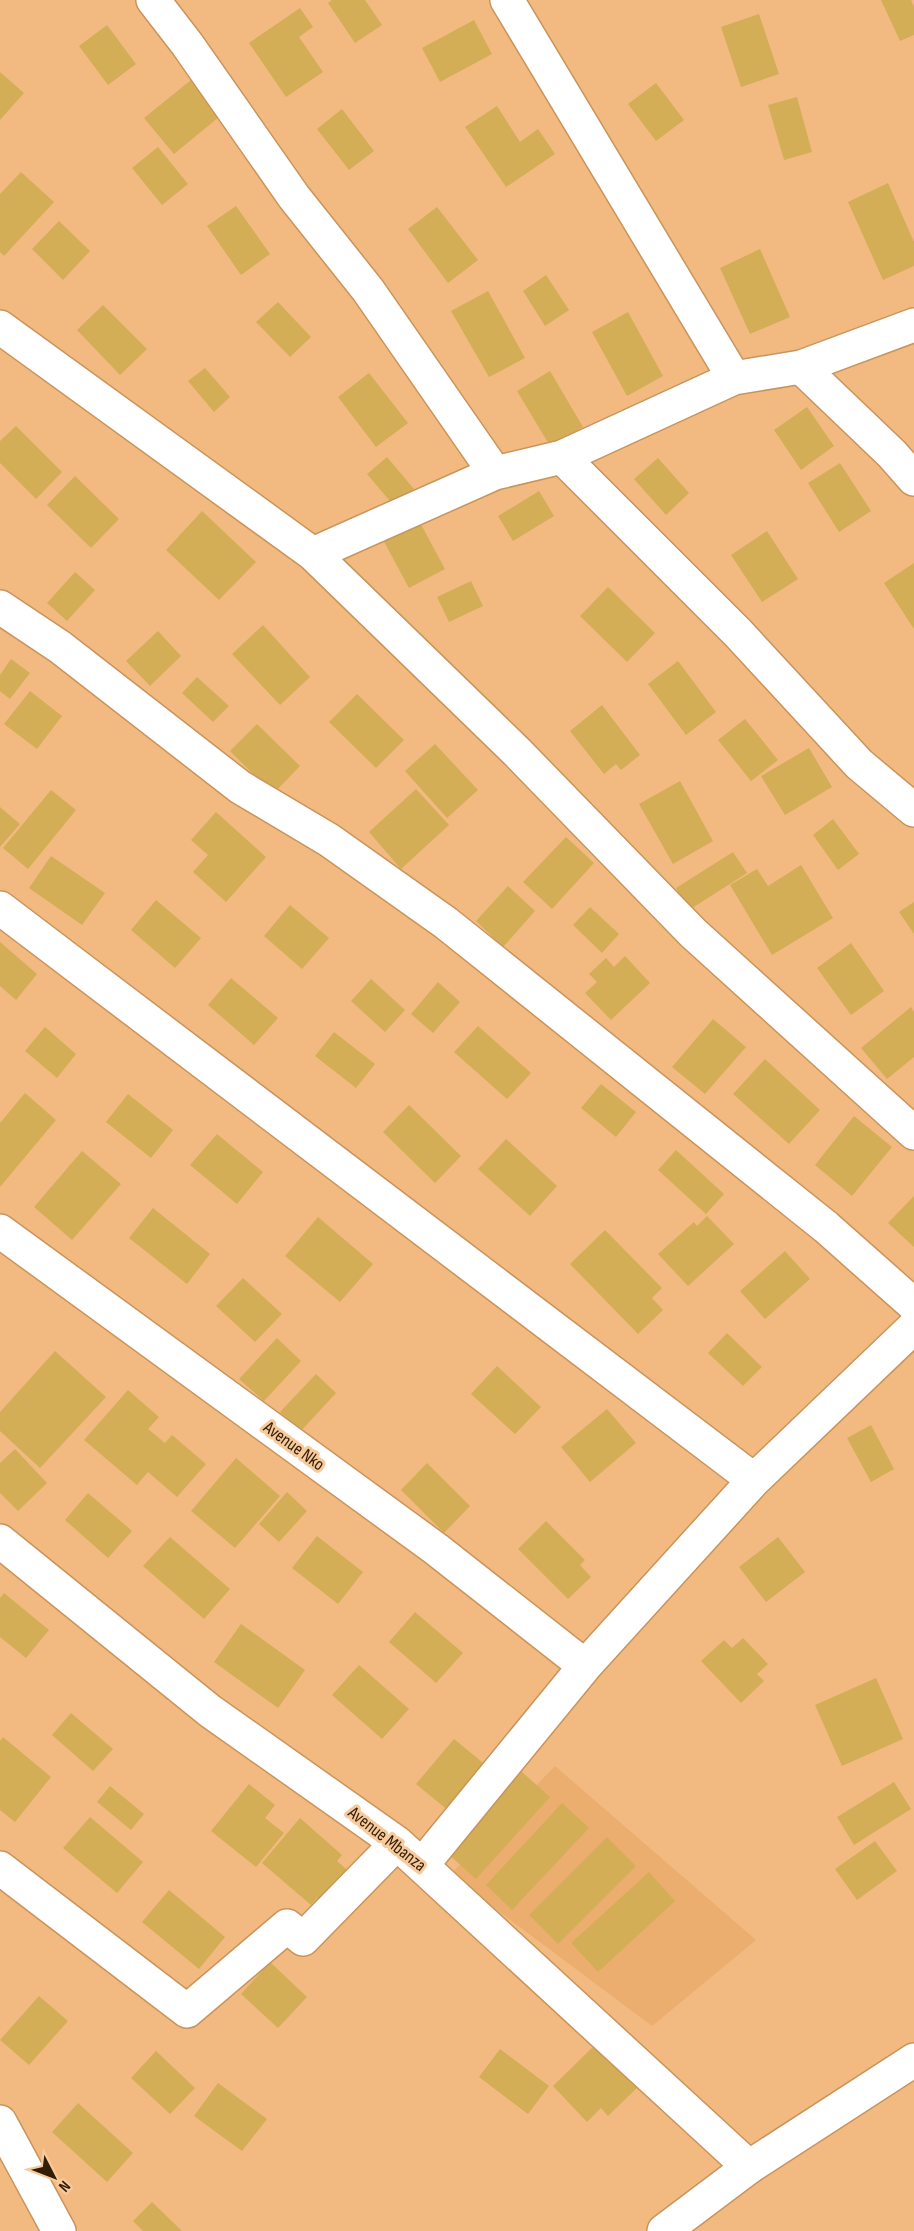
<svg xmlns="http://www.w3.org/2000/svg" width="914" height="2231" font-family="'Sofia Sans Condensed',sans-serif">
<rect width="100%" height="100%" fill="#f2ba81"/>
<path fill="#ebae6e" d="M 555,1766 L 756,1940 L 652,2026 L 450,1875 Z"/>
<path fill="#d3ae56" d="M 332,0 L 365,0 L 382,25 L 355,43 L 328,3 Z
M 881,0 L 911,0 L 914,7 L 914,35 L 900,41 Z
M 300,8 L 313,27 L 299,37 L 323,72 L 286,97 L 249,43 Z
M 759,14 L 779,74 L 741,87 L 721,27 Z
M 474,20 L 492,54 L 440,82 L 422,48 Z
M 107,25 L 136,64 L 108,85 L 79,46 Z
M 0,72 L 24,93 L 0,120 Z
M 196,76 L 225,112 L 174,154 L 144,118 Z
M 656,83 L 684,120 L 656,141 L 628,104 Z
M 797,97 L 812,152 L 784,160 L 768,105 Z
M 497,106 L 520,142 L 538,129 L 555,154 L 506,187 L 465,127 Z
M 342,109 L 374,151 L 349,170 L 317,129 Z
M 158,147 L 188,184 L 162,205 L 132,168 Z
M 21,172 L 54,202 L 4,256 L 0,252 L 0,194 Z
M 888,183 L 914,242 L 914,266 L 883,280 L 848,202 Z
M 236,206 L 270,254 L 241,275 L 207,226 Z
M 437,207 L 478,260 L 448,283 L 408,229 Z
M 59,221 L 90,251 L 63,280 L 32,249 Z
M 760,249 L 790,317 L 750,334 L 720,268 Z
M 546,275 L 569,310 L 545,326 L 523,291 Z
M 488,291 L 525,358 L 489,377 L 451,311 Z
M 278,302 L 311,337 L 290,357 L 256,322 Z
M 103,305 L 147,349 L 120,375 L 77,330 Z
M 628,312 L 663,376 L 627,396 L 592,332 Z
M 205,368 L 230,397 L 214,412 L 188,381 Z
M 550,371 L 583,427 L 550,446 L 517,391 Z
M 369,373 L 408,423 L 376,447 L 338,397 Z
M 807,407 L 834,446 L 801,470 L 774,430 Z
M 16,426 L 62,472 L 36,499 L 0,463 L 0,441 Z
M 387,457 L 414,489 L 394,506 L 367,474 Z
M 658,458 L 689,493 L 666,515 L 634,479 Z
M 840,463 L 871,511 L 839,532 L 808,483 Z
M 75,476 L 119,519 L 91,548 L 47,505 Z
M 539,491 L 554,516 L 513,541 L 498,516 Z
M 202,511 L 256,562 L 219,600 L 166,550 Z
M 417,517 L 445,569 L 409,588 L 381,536 Z
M 767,531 L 798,579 L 762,602 L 731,555 Z
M 914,563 L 914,629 L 884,583 Z
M 75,572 L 95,590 L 67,621 L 47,603 Z
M 471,581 L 483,606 L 449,622 L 437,597 Z
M 608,587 L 655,633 L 627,662 L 580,616 Z
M 263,625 L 310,677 L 280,705 L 232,654 Z
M 158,631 L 181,656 L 150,686 L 126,661 Z
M 11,659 L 30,673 L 10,699 L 0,691 L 0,675 Z
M 678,661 L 716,712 L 686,735 L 648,684 Z
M 197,677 L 229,706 L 213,722 L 182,693 Z
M 30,691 L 62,716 L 37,749 L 4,724 Z
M 357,694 L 404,740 L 376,768 L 329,722 Z
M 602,705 L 640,755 L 621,770 L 616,764 L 604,774 L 570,731 Z
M 745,719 L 778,760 L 751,781 L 718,740 Z
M 257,724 L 300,766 L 273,794 L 230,751 Z
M 435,744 L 478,790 L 447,818 L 405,771 Z
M 809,748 L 832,787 L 785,815 L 761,776 Z
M 680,781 L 713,841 L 673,864 L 639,804 Z
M 416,789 L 449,825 L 401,869 L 369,832 Z
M 51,790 L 76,810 L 28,869 L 3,848 Z
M 0,807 L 20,824 L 0,847 Z
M 216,812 L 266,857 L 226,902 L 193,872 L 208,855 L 191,840 Z
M 833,819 L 859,854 L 838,870 L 813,835 Z
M 566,837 L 594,863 L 552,909 L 523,882 Z
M 733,852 L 747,873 L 689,910 L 676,888 Z
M 51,856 L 105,893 L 82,925 L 29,888 Z
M 801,865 L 833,918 L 772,955 L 730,885 L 757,869 L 768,886 Z
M 508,886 L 535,911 L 503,947 L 476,921 Z
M 156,900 L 201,938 L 175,968 L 131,930 Z
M 914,902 L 914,934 L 899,912 Z
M 290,905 L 329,938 L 302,969 L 264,936 Z
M 590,907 L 619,934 L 602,953 L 573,925 Z
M 0,942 L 37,974 L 16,1000 L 0,986 Z
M 851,943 L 884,991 L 851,1015 L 817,968 Z
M 625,956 L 650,983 L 611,1020 L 585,993 L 597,982 L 589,974 L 606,958 L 614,967 Z
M 231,978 L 278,1018 L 254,1045 L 208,1005 Z
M 371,979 L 405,1010 L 385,1032 L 351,1001 Z
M 438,982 L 460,1002 L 433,1033 L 411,1014 Z
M 911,1007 L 914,1012 L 914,1057 L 887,1079 L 861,1048 Z
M 713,1019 L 746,1047 L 705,1094 L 672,1067 Z
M 478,1026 L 531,1073 L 507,1099 L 454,1052 Z
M 45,1027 L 76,1054 L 57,1078 L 25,1051 Z
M 334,1032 L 375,1064 L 356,1088 L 315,1056 Z
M 765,1059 L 820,1110 L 789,1144 L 733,1094 Z
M 601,1084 L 636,1112 L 616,1137 L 581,1108 Z
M 25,1093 L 56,1120 L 0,1187 L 0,1123 Z
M 128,1094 L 173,1130 L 151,1158 L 106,1122 Z
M 409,1105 L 461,1156 L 435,1183 L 383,1132 Z
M 854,1116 L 892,1147 L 852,1196 L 815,1165 Z
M 217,1134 L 263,1172 L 237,1204 L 190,1165 Z
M 506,1139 L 557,1186 L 530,1216 L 478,1169 Z
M 676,1150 L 724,1194 L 706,1214 L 658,1170 Z
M 82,1151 L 121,1184 L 72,1240 L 34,1207 Z
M 914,1196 L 914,1247 L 888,1223 Z
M 153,1208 L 210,1254 L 187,1284 L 129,1238 Z
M 707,1216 L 734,1244 L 688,1286 L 658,1254 L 694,1222 L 697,1226 Z
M 318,1217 L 373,1264 L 340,1302 L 285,1256 Z
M 605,1230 L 662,1288 L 652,1298 L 663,1310 L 638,1334 L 570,1264 Z
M 785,1251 L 810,1279 L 765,1319 L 740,1291 Z
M 243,1278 L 282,1314 L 255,1342 L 216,1306 Z
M 727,1333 L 762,1367 L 743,1386 L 708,1353 Z
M 277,1338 L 301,1361 L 264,1401 L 239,1379 Z
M 55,1351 L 106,1397 L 40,1468 L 0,1431 L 0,1412 Z
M 497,1366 L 541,1407 L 515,1434 L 471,1394 Z
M 316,1374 L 336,1393 L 301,1431 L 280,1412 Z
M 128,1390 L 159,1417 L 148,1429 L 165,1443 L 172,1435 L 206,1464 L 177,1497 L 148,1472 L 137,1485 L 84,1440 Z
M 607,1409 L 636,1443 L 590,1482 L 561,1447 Z
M 871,1425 L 894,1469 L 871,1482 L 847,1438 Z
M 15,1449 L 47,1483 L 18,1511 L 0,1493 L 0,1463 Z
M 236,1458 L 280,1496 L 235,1548 L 191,1511 Z
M 427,1463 L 470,1506 L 444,1533 L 401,1490 Z
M 287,1492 L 307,1511 L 279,1542 L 259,1524 Z
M 88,1493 L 132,1531 L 108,1558 L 65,1520 Z
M 546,1521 L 585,1560 L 580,1565 L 591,1577 L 568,1599 L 518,1549 Z
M 317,1536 L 363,1572 L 338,1604 L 292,1568 Z
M 170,1537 L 230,1589 L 204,1619 L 143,1566 Z
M 778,1537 L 805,1572 L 766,1602 L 739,1567 Z
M 4,1593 L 49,1630 L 26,1658 L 0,1637 L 0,1598 Z
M 415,1612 L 463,1653 L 436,1683 L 389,1642 Z
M 241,1624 L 305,1670 L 278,1708 L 214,1662 Z
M 743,1638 L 768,1664 L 757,1674 L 764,1681 L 741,1703 L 701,1661 L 724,1640 L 732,1648 Z
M 359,1665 L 409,1709 L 382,1739 L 332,1695 Z
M 876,1678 L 903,1739 L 842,1766 L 815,1705 Z
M 71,1713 L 113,1749 L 93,1771 L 52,1735 Z
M 3,1737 L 51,1777 L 15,1822 L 0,1810 L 0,1741 Z
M 454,1739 L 493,1771 L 455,1816 L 416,1784 Z
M 521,1771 L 550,1797 L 476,1879 L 447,1853 Z
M 894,1782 L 911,1809 L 854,1845 L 837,1817 Z
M 249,1784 L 275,1805 L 265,1818 L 284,1833 L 256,1867 L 211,1831 Z
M 110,1786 L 144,1814 L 131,1830 L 97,1802 Z
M 562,1803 L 589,1828 L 512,1910 L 486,1885 Z
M 90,1817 L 143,1862 L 117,1893 L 63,1848 Z
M 300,1818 L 342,1855 L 337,1861 L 356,1878 L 329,1910 L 317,1898 L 311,1905 L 262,1863 Z
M 607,1837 L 636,1866 L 558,1944 L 529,1915 Z
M 875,1841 L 897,1871 L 857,1900 L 835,1869 Z
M 649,1872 L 675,1901 L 598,1972 L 571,1943 Z
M 169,1890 L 225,1937 L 199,1969 L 142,1922 Z
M 270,1962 L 307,1997 L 278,2028 L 241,1994 Z
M 39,1996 L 68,2021 L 29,2065 L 0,2040 Z
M 602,2038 L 643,2082 L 608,2116 L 601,2108 L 587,2122 L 553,2086 Z
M 500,2049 L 549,2086 L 528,2114 L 479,2077 Z
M 156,2051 L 195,2088 L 170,2114 L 131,2078 Z
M 218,2083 L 267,2119 L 242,2151 L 194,2116 Z
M 78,2103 L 133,2153 L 107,2182 L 52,2132 Z
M 152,2202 L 182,2231 L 143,2231 L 133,2221 Z"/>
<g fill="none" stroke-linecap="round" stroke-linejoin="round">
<defs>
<path id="minor" d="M 153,0 L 187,44 L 294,197 L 368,290 L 495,473
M 507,0 L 734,378
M 0,327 L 313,554 L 517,752 L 693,933 L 914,1133
M 801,367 L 892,454 L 914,479
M 562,457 L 738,633 L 859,764 L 914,810
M 313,554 L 495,473 L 562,457 L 734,378 L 801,367 L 914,325
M 0,607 L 60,647 L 240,787 L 329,840 L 446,923 L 826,1227 L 914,1305
M 0,908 L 754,1480
M 0,1231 L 436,1549 L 585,1666
M 0,1541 L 210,1711 L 397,1843 L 749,2167
M 422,1865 L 585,1666 L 754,1480 L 914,1327
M 0,1868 L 187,2011 L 287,1926 L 303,1939 L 397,1843
M 0,2122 L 59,2231"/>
<path id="highway" d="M 664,2231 L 749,2167 L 914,2060"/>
</defs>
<use href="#minor" stroke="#c9945b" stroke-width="36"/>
<use href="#highway" stroke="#c9945b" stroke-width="36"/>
<use href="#minor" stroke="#fff" stroke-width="33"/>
<use href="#highway" stroke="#fff" stroke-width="33"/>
</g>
<g text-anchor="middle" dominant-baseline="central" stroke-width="6" stroke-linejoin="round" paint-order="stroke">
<g font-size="18" fill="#321d05" stroke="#f7ca9c">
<text transform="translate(294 1446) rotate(36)">Avenue Nko</text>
<text transform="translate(387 1839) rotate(38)">Avenue Mbanza</text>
</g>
</g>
<g transform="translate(54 2177) rotate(132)" stroke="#f7ca9c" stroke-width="4.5" paint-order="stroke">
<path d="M0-4.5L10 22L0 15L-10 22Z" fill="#321d05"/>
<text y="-9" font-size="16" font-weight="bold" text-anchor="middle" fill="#321d05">N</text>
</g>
</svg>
